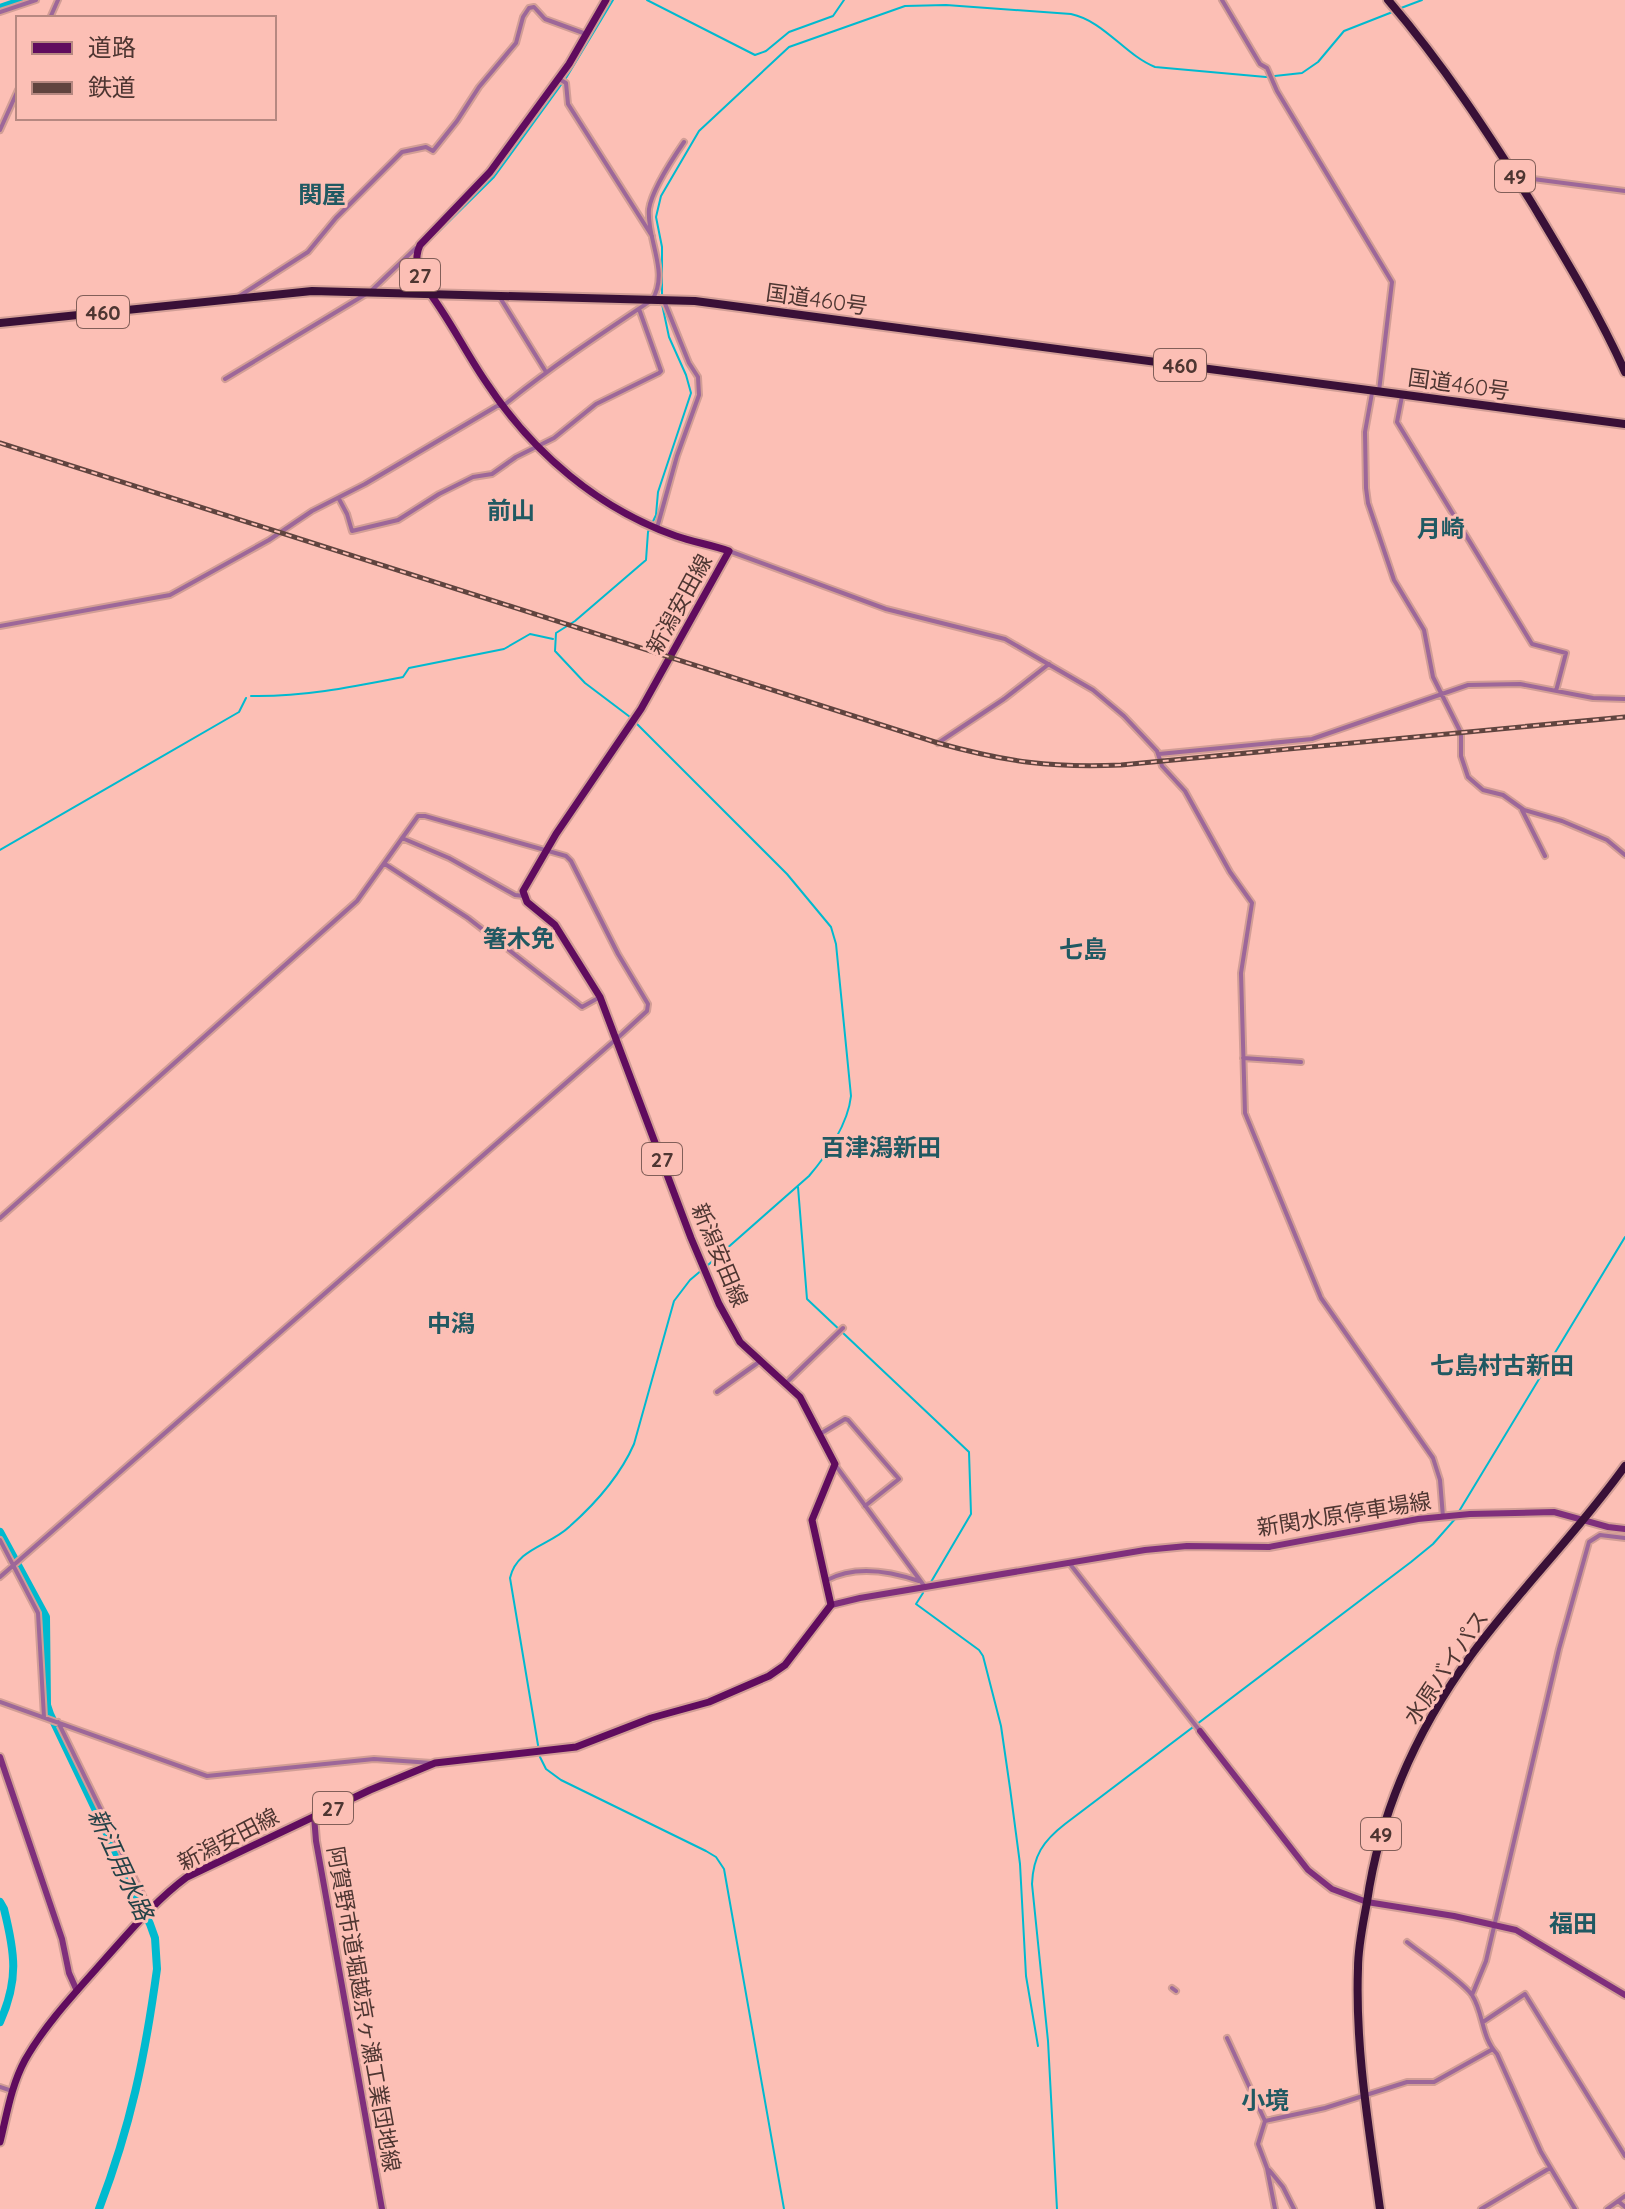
<svg xmlns="http://www.w3.org/2000/svg" width="1625" height="2209" font-family="Quicksand,'Noto Sans JP',sans-serif">
<rect width="100%" height="100%" fill="#fcbfb5"/>
<g fill="none" stroke-linecap="round" stroke-linejoin="round">
<path stroke="#00bacf" stroke-width="2" d="M 647,0 L 755,55 L 766,51 L 789,32 L 833,16 L 844,0
M 1401,8 L 1422,0
M 428,242 L 494,177 L 566,78 L 613,0
M 404,268 L 407,263
M 662,297 L 662,247 L 656,217 L 661,196 L 699,131 L 789,47 L 905,6 L 946,5 L 1071,14 C 1104,21 1125,55 1155,67 L 1266,77 L 1302,73 L 1318,62 L 1344,31 L 1395,11
M 251,696 C 303,697 352,687 403,677 L 409,668 L 504,649 L 530,634 L 553,639
M 630,717 L 585,683 L 555,651 L 556,633 L 575,621 L 646,560 L 648,532 L 656,515 L 658,492 L 691,393 L 686,375 L 669,337 L 662,304
M 635,722 L 787,874 L 831,927 L 836,944 L 851,1096 C 848,1124 827,1155 809,1176 L 708,1265
M 0,850 L 239,712 L 246,698
M 798,1187 L 807,1299 L 969,1452 L 971,1514 L 931,1582
M 703,1269 L 690,1280 L 674,1301 L 634,1444 C 620,1476 595,1504 569,1527 C 549,1546 517,1548 510,1578 L 540,1757 L 546,1769 L 561,1780 L 706,1851 L 716,1857 L 724,1869 L 784,2209
M 1458,1513 L 1625,1237
M 923,1593 L 916,1604 L 979,1650 L 983,1656 L 1001,1726 L 1010,1788 L 1020,1864 L 1026,1976 L 1038,2046
M 1057,2209 L 1048,2041 L 1032,1884 C 1033,1856 1043,1841 1065,1824 L 1411,1562 L 1433,1544 L 1455,1519"/>
<path stroke="#00bacf" stroke-width="8" d="M 0,8 L 23,0
M 0,1532 L 46,1617 L 47,1705 L 50,1714 L 150,1924 L 155,1938 L 157,1969 C 145,2057 131,2125 99,2209
M 0,1902 L 4,1909 C 15,1953 19,1980 0,2022"/>
<defs>
<path id="street" d="M 1222,0 L 1260,64 L 1267,68 L 1277,91 L 1392,282 L 1379,391
M 0,12 L 36,0
M 50,18 L 58,0
M 559,79 L 566,83 L 568,104 L 652,236
M 0,130 L 18,90
M 1533,179 L 1625,191
M 499,296 L 546,372
M 238,297 L 308,252 L 336,218 L 402,152 L 426,147 L 433,151 L 457,121 L 479,87 L 516,43 L 523,17 L 529,8 L 534,7 L 545,19 L 586,34
M 225,379 L 371,291 L 416,248
M 1372,393 L 1365,432 L 1366,488 L 1368,503 L 1394,580 L 1424,630 L 1433,677 L 1461,733 L 1461,756 L 1468,777 L 1483,790 L 1503,795 L 1524,810 L 1562,821 L 1607,840 L 1625,855
M 1402,396 L 1397,422 L 1532,644 L 1566,653 L 1556,691
M 339,499 L 347,514 L 352,531 L 398,520 L 439,494 L 473,477 L 492,474 L 516,457 L 554,438 L 596,404 L 659,373 L 661,371 L 639,309
M 657,528 L 677,456 L 699,395 L 698,377 L 689,363 L 664,301
M 729,551 L 886,609 L 1005,639 L 1093,690 L 1124,716 L 1157,751 L 1162,766 L 1185,791 L 1230,872 L 1252,903 L 1241,973 L 1245,1113 L 1321,1298 L 1433,1458 L 1440,1480 L 1443,1517
M 0,626 L 170,595 L 269,540 L 312,511 L 365,484 L 497,406 L 503,406 C 551,367 601,334 652,300 C 670,273 646,238 649,209 C 652,190 673,158 684,142
M 938,743 L 1004,699 L 1049,664
M 1159,754 L 1312,739 L 1468,685 L 1520,684 L 1593,698 L 1625,699
M 1522,810 L 1545,856
M 402,838 L 449,858 L 515,895 L 524,896
M 385,864 L 468,918 L 582,1007 L 600,997
M 1243,1058 L 1301,1062
M 0,1218 L 357,901 L 418,816 L 425,816 L 566,856 L 571,861 L 618,954 L 648,1004 L 647,1011 L 622,1034 L 0,1577
M 785,1384 L 843,1328
M 717,1392 L 759,1362
M 820,1434 L 845,1419 L 848,1420 L 899,1479 L 865,1506
M 836,1466 L 925,1587
M 0,1540 L 38,1613 L 44,1717
M 1070,1564 L 1200,1731
M 827,1580 C 855,1565 890,1571 919,1581
M 0,1702 L 207,1776 L 374,1759 L 432,1763
M 58,1722 L 150,1910
M 1407,1942 C 1423,1955 1461,1980 1472,1995 C 1484,2014 1481,2037 1497,2054 L 1541,2152 L 1575,2209
M 1172,1988 L 1176,1991
M 1472,1995 L 1486,1961 L 1559,1649 L 1589,1542 L 1600,1535 L 1625,1538
M 1483,2022 L 1525,1994 L 1625,2156
M 1227,2038 L 1265,2121 L 1258,2144 L 1267,2168 L 1275,2209
M 0,2087 L 12,2091
M 1265,2121 L 1325,2108 L 1407,2082 L 1434,2082 L 1493,2049
M 1269,2170 L 1283,2187 L 1294,2209
M 1618,2201 L 1625,2207
M 1481,2209 L 1550,2168
M 1607,2209 L 1625,2196"/>
<path id="secondary" d="M 831,1605 L 860,1598 L 1145,1550 L 1187,1546 L 1269,1547 L 1418,1519 L 1470,1514 L 1554,1512 L 1608,1527 L 1625,1529
M 1200,1731 L 1308,1870 L 1332,1889 L 1367,1902 L 1454,1916 L 1516,1930 L 1625,1995
M 0,1757 L 62,1939 L 69,1973 L 77,1991
M 314,1816 L 316,1841 L 382,2209"/>
<path id="primary" d="M 0,2142 C 7,2114 11,2086 25,2060 C 46,2023 77,1991 105,1959 C 131,1930 156,1900 187,1877 L 370,1790 L 435,1763 L 576,1747 L 651,1718 L 709,1702 L 769,1676 L 785,1665 L 831,1605 L 812,1520 L 835,1464 L 800,1397 L 740,1342 L 719,1304 L 691,1238 L 600,997 L 555,925 L 527,902 L 523,891 L 556,834 L 641,709 L 729,551 C 712,545 693,542 676,536 C 599,509 533,453 488,385 C 466,354 449,317 425,287 C 419,272 413,260 420,245 L 490,172 L 569,64 L 606,0"/>
<path id="highway" d="M 1388,0 C 1443,64 1489,134 1533,205 C 1566,260 1599,314 1625,372
M 0,323 L 312,291 L 695,301 L 1625,424
M 1380,2209 C 1369,2129 1355,2048 1358,1968 C 1358,1946 1363,1924 1367,1902 C 1380,1811 1418,1728 1472,1654 C 1520,1589 1578,1532 1625,1466"/>
</defs>
<use href="#street" stroke="#d29e96" stroke-width="8"/>
<use href="#secondary" stroke="#d29e96" stroke-width="10"/>
<use href="#primary" stroke="#d29e96" stroke-width="11"/>
<use href="#highway" stroke="#d29e96" stroke-width="12"/>
<use href="#street" stroke="#9d6799" stroke-width="4"/>
<use href="#secondary" stroke="#7f2f7c" stroke-width="6"/>
<use href="#primary" stroke="#600c5e" stroke-width="7"/>
<use href="#highway" stroke="#391037" stroke-width="8"/>
<defs>
<path id="rail" d="M 0,443 L 938,743 C 1006,762 1051,768 1121,765 L 1625,717"/>
</defs>
<use href="#rail" stroke="#60443f" stroke-width="5"/>
<use href="#rail" stroke="#fcbfb5" stroke-width="2" stroke-dasharray="6" stroke-linecap="butt"/>
</g>
<g text-anchor="middle" dominant-baseline="central" stroke-width="6" stroke-linejoin="round" paint-order="stroke">
<g fill="#fcbfb5" stroke="#825f59" stroke-width="2">
<rect x="1495" y="160" width="40" height="32" rx="6"/>
<rect x="400" y="259" width="40" height="32" rx="6"/>
<rect x="77" y="296" width="52" height="32" rx="6"/>
<rect x="1154" y="349" width="52" height="32" rx="6"/>
<rect x="642" y="1143" width="40" height="32" rx="6"/>
<rect x="313" y="1792" width="40" height="32" rx="6"/>
<rect x="1361" y="1818" width="40" height="32" rx="6"/>
</g>
<g font-size="20" font-weight="bold" fill="#4e3632">
<text x="1515" y="176">49</text>
<text x="420" y="275">27</text>
<text x="103" y="312">460</text>
<text x="1180" y="365">460</text>
<text x="662" y="1159">27</text>
<text x="333" y="1808">27</text>
<text x="1381" y="1834">49</text>
</g>
<g font-size="22" fill="#4e3632" stroke="#fcbfb5">
<text transform="translate(817 299) rotate(8)">国道460号</text>
<text transform="translate(1459 384) rotate(8)">国道460号</text>
<text transform="translate(679 604) rotate(-61)">新潟安田線</text>
<text transform="translate(720 1255) rotate(67)">新潟安田線</text>
<text transform="translate(1344 1514) rotate(-9)">新関水原停車場線</text>
<text transform="translate(1446 1667) rotate(-56)">水原バイパス</text>
<text transform="translate(228 1839) rotate(-27)">新潟安田線</text>
<text transform="translate(364 2009) rotate(80)">阿賀野市道堀越京ヶ瀬工業団地線</text>
</g>
<g font-size="24" font-weight="bold" fill="#205962" stroke="#fcbfb5">
<text x="322" y="194">関屋</text>
<text x="511" y="510">前山</text>
<text x="1441" y="528">月崎</text>
<text x="519" y="938">箸木免</text>
<text x="1083" y="949">七島</text>
<text x="881" y="1147">百津潟新田</text>
<text x="451" y="1323">中潟</text>
<text x="1502" y="1365">七島村古新田</text>
<text x="1573" y="1923">福田</text>
<text x="1265" y="2100">小境</text>
</g>
<g font-size="24" font-style="italic" fill="#244247" stroke="#fcbfb5">
<text transform="translate(121 1864) rotate(65)">新江用水路</text>
</g>
</g>
<rect x="16" y="16" width="260" height="104" fill="#fcbfb5" stroke="#b68881" stroke-width="2"/>
<rect x="32" y="42" width="40" height="12" fill="#600c5e" stroke="#b68881" stroke-width="2"/>
<text x="88" y="56" font-size="24" fill="#4e3632">道路</text>
<rect x="32" y="82" width="40" height="12" fill="#60443f" stroke="#b68881" stroke-width="2"/>
<text x="88" y="96" font-size="24" fill="#4e3632">鉄道</text>
</svg>
